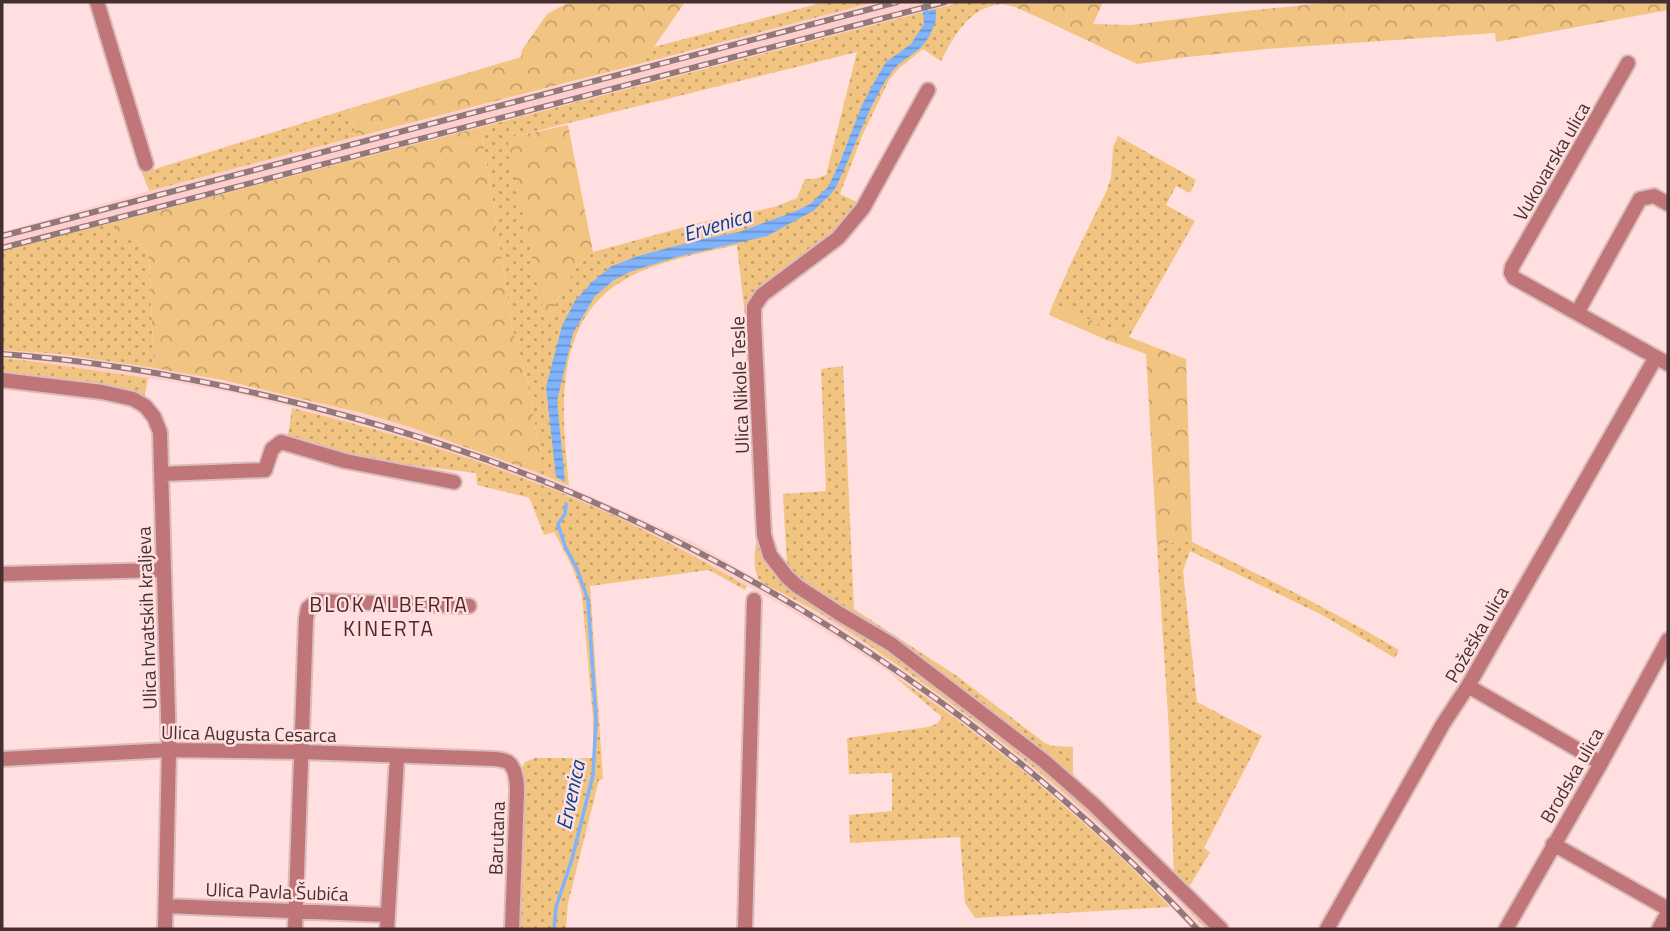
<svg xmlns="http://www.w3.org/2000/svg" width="1670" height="931" font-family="'Titillium Web',sans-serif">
<defs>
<pattern id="grass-dots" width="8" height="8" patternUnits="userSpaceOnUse" patternTransform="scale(1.75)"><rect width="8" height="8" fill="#f1c581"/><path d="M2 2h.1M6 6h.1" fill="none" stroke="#c5a06a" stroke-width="1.8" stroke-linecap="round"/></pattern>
<pattern id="forest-crowns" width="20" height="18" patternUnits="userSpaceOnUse" patternTransform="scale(1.75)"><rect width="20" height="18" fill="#f1c581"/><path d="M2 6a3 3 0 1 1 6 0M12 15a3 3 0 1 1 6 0" fill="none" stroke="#c5a06a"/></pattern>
<pattern id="water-rules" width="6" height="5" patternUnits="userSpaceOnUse" patternTransform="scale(1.75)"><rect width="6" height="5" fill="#80b3fb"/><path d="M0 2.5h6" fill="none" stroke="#6a92cc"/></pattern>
</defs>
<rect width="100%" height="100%" fill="#ffdfdf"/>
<path fill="#ffcecf" d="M 875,2 L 962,2 L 2,251 L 2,232 L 149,191 L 689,52 Z
M 2,350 L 60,354 L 170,370 L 300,398 L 407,426 L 541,474 L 691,541 L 757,579 L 762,583 L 833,622 L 887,658 L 975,721 L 1016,752 L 1083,809 L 1129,851 L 1206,929 L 1192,929 L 1164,901 L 1066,806 L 977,735 L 915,689 L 836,638 L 780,604 L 651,534 L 486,465 L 366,426 L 238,394 L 168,381 L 37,362 L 2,358 Z"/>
<path fill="url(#grass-dots)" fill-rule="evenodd" d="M 825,2 L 875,2 L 643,63 L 654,47 Z
M 962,2 L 1001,2 L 1002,4 C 969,7 955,35 941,61 L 923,49 L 898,69 L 889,80 L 862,136 L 840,194 L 861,204 L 838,232 L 748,317 L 745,317 L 737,245 C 702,253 656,261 624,280 C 551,322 562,415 569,486 L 541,474 L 541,458 L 527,379 L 513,331 L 481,127 ZM 857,52 L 826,175 L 814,179 L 805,179 L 797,198 L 774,207 L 699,223 L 593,252 L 574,270 L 557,301 L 546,323 L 508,138 Z
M 351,108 L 356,137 L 149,191 L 142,173 Z
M 1118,136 L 1196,180 L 1190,193 L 1176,186 L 1166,205 L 1195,221 L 1129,337 L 1053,304 L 1072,261 L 1106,192 L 1111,178 L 1113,147 Z
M 114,222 L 120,237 C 136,240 141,240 149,256 L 154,368 L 60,354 L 2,350 L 2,251 Z
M 2,358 L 37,362 L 148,378 L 144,400 L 2,374 Z
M 843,366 L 854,609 L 957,676 L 1045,743 L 1052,746 L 1073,747 L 1073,782 L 834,601 L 812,587 L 787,566 L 783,494 L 826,491 L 821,369 Z
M 292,408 C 388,431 484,460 576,499 C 635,523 692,555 747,586 L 745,590 L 709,570 L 590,586 L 603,779 L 599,780 L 568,903 L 566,929 L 517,929 L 522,767 L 525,762 L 535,758 L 593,758 L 593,718 L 582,595 C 576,572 565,552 554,532 L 544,535 L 530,499 L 527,497 L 477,485 L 476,473 L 368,460 L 344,454 L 288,435 Z
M 757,533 L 761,533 L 769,563 L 905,661 L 1061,781 L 1213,929 L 1206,929 C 1128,844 1039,768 946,700 C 909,673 871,646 832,621 C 809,607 785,595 762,583 C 750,572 756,548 757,533 Z
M 1178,542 L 1192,542 C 1262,576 1332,610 1399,650 L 1395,658 L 1324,616 L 1190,551 L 1183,571 L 1197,702 L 1262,736 L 1204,848 L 1210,852 L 1188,889 L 1174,878 L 1169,731 L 1157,545 Z
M 889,672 C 991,740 1085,818 1170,907 L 975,918 L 965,903 L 960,837 L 850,843 L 849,815 L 892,811 L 892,773 L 849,774 L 847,738 L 928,727 L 937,724 L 942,717 Z"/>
<path fill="url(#forest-crowns)" d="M 569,2 L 640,3 L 642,2 L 685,2 L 643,63 L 356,137 L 351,108 L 521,57 L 522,50 L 547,14 Z
M 1001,2 L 1103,2 L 1093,24 L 1131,25 L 1235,12 L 1334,2 L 1668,2 L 1668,10 L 1496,42 L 1495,33 L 1267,49 L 1187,57 L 1137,64 L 1046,21 L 1015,7 L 1002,4 Z
M 568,125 L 593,252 L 574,270 L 557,301 L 546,325 L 507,138 Z
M 481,127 L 513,331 L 527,379 L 541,458 L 541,474 L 407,426 L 361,413 L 222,380 L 154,368 L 149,256 C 141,240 136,240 119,237 L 114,222 Z
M 1053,304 L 1129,337 L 1186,359 L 1192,542 L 1178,542 L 1157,545 L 1146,354 L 1107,340 L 1049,315 Z"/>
<path fill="url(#water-rules)" d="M 935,9 C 937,17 936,22 932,30 C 922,55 905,54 891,73 C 868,105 854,151 836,187 L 830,195 L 813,211 L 767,236 L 677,257 L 632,271 L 614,280 L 595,296 L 573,333 L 557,401 L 565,482 L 556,477 L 546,387 L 562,326 L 575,301 L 592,282 L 612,266 L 638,256 L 702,239 L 739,232 L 796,211 L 810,204 L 828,187 L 840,162 L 862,105 L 877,77 L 886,62 L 911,44 L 924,24 L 923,12 Z"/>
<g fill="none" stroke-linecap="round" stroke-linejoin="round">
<path stroke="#80b3fb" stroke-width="3.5" d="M 924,2 L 927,13
M 554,929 L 556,907 L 572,859 L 593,775 L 596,720 L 588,600 L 577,569 L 565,546 L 558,524 L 565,514 L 566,504"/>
<defs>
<path id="minor" d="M 97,2 L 146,164
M 1628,63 L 1512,267 L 1511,273 L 1514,278 L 1668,364
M 928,90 L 863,208 L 838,238 L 762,295 L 754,307 L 754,322 L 764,535 L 770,555 L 787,577 L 797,586 L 840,614 L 891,644 L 1044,761 L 1094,805 L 1221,929
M 1577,313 L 1640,199 L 1654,196 L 1668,204
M 2,380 L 102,392 L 133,399 L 145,406 L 154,417 L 160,432 L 169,750 L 165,929
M 162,474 L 265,470 L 272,449 L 281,442 L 345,461 L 454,482
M 2,574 L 163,570
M 1468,686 L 1601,763
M 2,759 L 169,750 L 302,752 L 496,759 C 497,759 507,761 508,762 C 516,768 517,783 517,792 L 512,929
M 1553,844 L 1668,909
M 166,906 L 387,915
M 295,929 L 306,619 L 308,608 L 317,601 L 469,606
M 387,929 L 397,757
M 745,929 L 754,600
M 1327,929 L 1443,724 L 1468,686 L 1656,357
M 1506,929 L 1601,763 L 1668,640
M 1659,929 L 1668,912"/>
</defs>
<use href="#minor" stroke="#dabcbc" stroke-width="18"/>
<use href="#minor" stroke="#c07679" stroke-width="14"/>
<defs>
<path id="rail" d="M 2,236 L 897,2
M 2,248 L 945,2
M 2,354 C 102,361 200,379 297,403 C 388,426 477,453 563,489 C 802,589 1021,740 1197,929"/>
</defs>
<use href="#rail" stroke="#917879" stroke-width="6"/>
<use href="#rail" stroke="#ffdfdf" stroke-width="3.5" stroke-dasharray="10" stroke-linecap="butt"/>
</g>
<g text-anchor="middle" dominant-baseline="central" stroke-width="5" stroke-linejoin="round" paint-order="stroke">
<g font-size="19" fill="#443031" stroke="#ffdfdf">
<text transform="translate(1551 161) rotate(-60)">Vukovarska ulica</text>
<text transform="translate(739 385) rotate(-92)">Ulica Nikole Tesle</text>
<text transform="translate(146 618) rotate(-92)">Ulica hrvatskih kraljeva</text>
<text transform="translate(1476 634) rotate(-60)">Požeška ulica</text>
<text transform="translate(249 733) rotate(1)">Ulica Augusta Cesarca</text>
<text transform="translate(1571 775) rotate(-60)">Brodska ulica</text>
<text transform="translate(496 838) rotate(-88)">Barutana</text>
<text transform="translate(277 891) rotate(2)">Ulica Pavla Šubića</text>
</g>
<g font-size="21" font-style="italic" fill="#004290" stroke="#ffdfdf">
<text transform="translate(717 224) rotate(-17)">Ervenica</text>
<text transform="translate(570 795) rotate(-78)">Ervenica</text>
</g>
<g font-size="21" letter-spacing="2" fill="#4e2729" stroke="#ffdfdf">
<text x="389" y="604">BLOK ALBERTA<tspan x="389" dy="24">KINERTA</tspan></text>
</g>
</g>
<rect width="1670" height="931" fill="none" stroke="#443031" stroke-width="7"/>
</svg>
